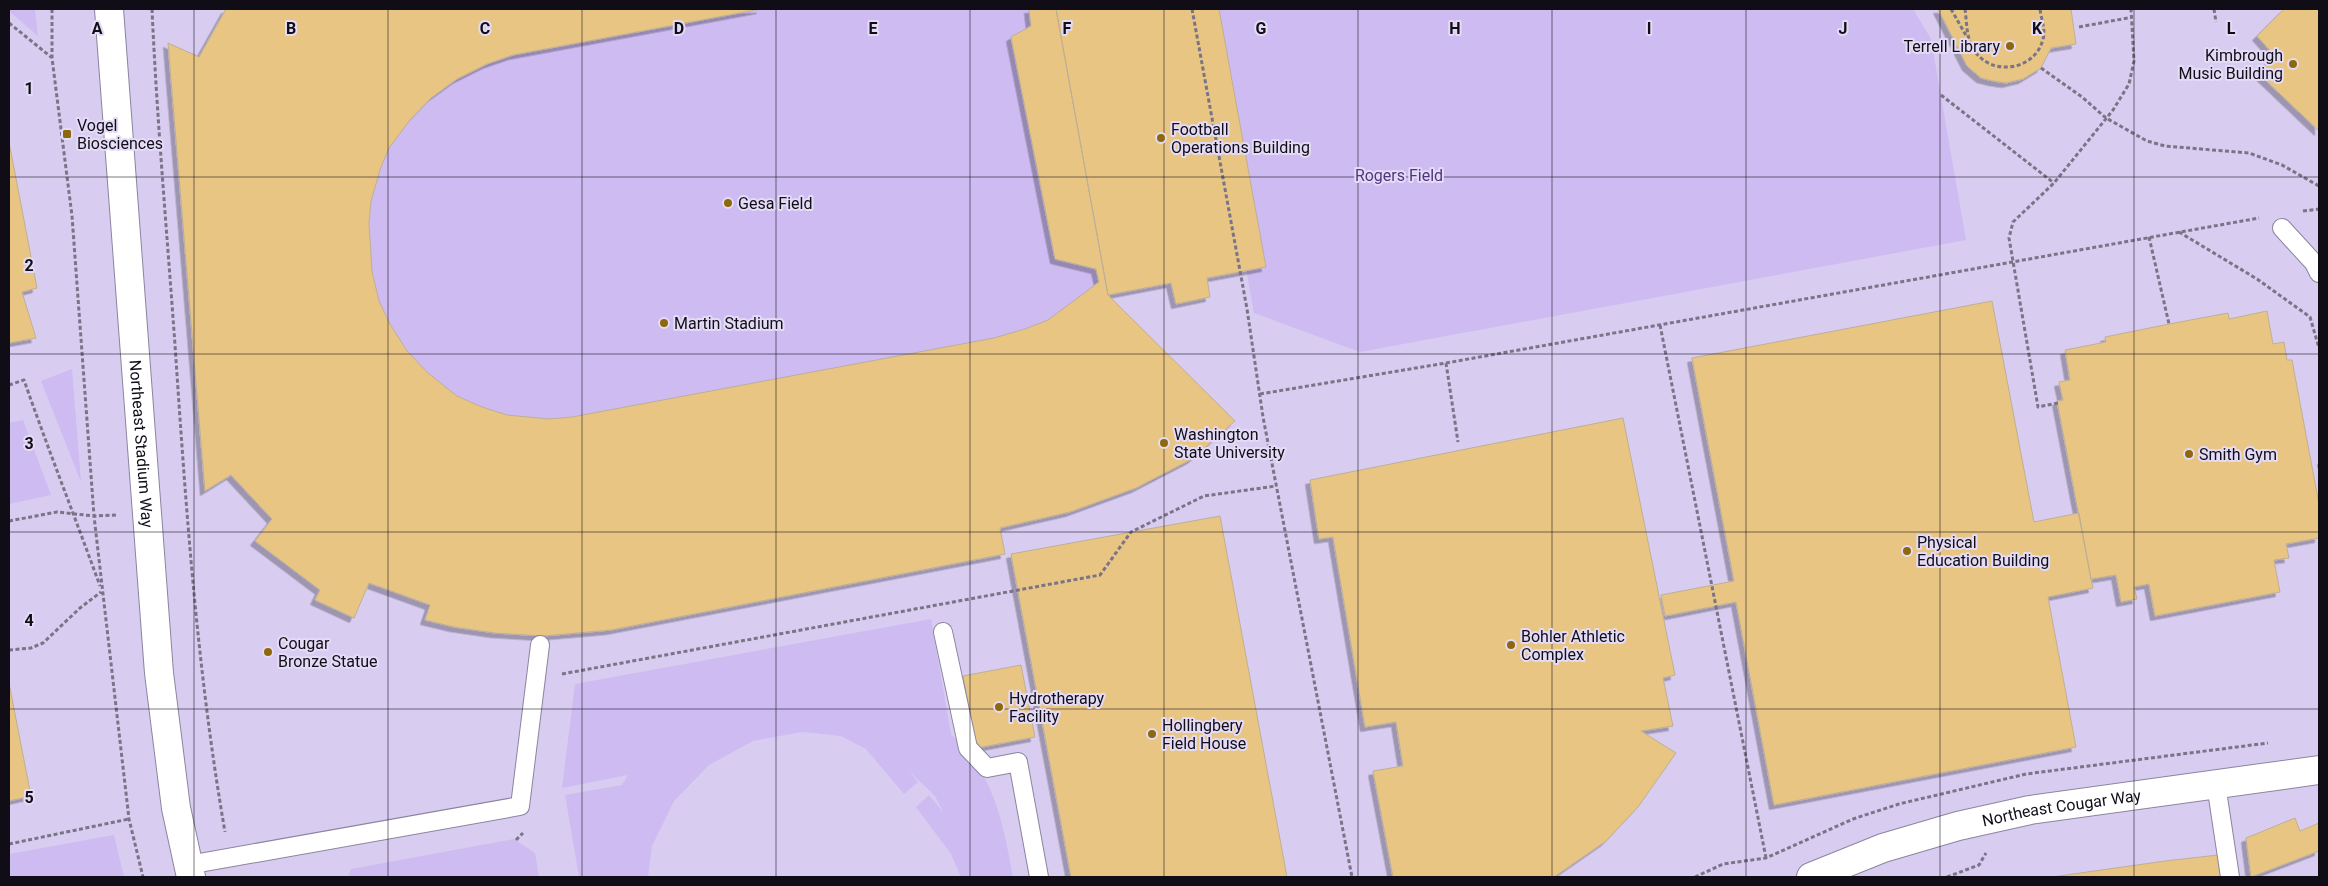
<svg xmlns="http://www.w3.org/2000/svg" width="2328" height="886" font-family="Roboto,sans-serif">
<defs>
<filter id="shadow"><feDropShadow dx="-4.5" dy="4.5" stdDeviation="0" flood-color="#0004"/></filter>
</defs>
<rect width="100%" height="100%" fill="#e4dbf7"/>
<path fill="#d8cdf0" d="M 9,9 L 2319,9 L 2319,877 L 9,877 Z"/>
<path fill="#cdbbf1" d="M 9,9 L 41,9 L 35,10 L 38,36 L 9,11 Z
M 226,9 L 1056,9 L 1108,295 L 1235,421 C 1221,433 1207,449 1191,459 C 1134,497 1066,513 1000,528 L 1005,554 L 611,630 L 454,627 L 425,620 L 429,605 L 369,583 L 354,618 L 315,600 L 320,590 L 255,541 L 272,519 L 231,475 L 205,491 L 168,43 L 199,56 Z
M 1199,9 L 1913,9 L 1931,39 L 1966,240 L 1360,352 L 1254,313 Z
M 72,369 L 81,482 L 41,381 Z
M 23,420 L 51,495 L 9,504 L 9,423 Z
M 931,619 L 951,734 C 995,778 1002,818 1013,877 L 961,877 L 951,854 L 916,807 L 929,795 L 943,812 L 935,796 L 908,770 L 918,782 L 904,794 L 866,749 L 841,736 L 802,732 L 753,741 L 709,765 L 674,801 L 652,846 L 648,877 L 579,877 L 565,795 L 622,785 L 628,775 L 562,788 L 575,684 Z
M 114,835 L 124,877 L 9,877 L 9,854 Z
M 514,839 L 535,853 L 539,877 L 348,877 L 351,869 Z"/>
<path fill="#e8c583" stroke="#beaf95" filter="url(#shadow)" d="M 226,9 L 761,9 L 513,55 L 487,64 L 457,79 L 431,98 L 410,120 L 389,148 L 381,167 L 371,201 L 369,223 L 372,271 L 379,301 L 390,324 L 407,351 L 428,373 L 457,396 L 482,407 L 507,415 L 549,419 L 572,417 L 994,338 L 1025,329 L 1048,320 L 1099,282 L 1096,269 L 1055,259 L 1011,37 L 1031,26 L 1029,9 L 1056,9 L 1108,295 L 1235,421 L 1192,459 L 1136,488 L 1070,512 L 1000,528 L 1005,554 L 611,630 L 543,636 L 495,633 L 454,627 L 425,620 L 430,605 L 369,583 L 354,618 L 315,600 L 320,590 L 255,541 L 272,519 L 231,475 L 205,491 L 168,43 L 199,57 Z
M 1056,9 L 1219,9 L 1266,267 L 1207,278 L 1210,297 L 1176,304 L 1171,283 L 1108,295 Z
M 1938,9 L 2071,9 L 2076,44 L 2051,48 L 2041,68 L 2023,79 L 2006,83 L 1993,81 L 1981,78 L 1967,66 Z
M 2284,9 L 2319,9 L 2319,131 L 2258,73 L 2274,55 L 2257,36 Z
M 9,142 L 37,288 L 22,292 L 36,338 L 9,343 Z
M 1992,301 L 2034,522 L 2079,513 L 2091,579 L 2093,588 L 2048,597 L 2076,747 L 1774,805 L 1736,602 L 1665,616 L 1661,595 L 1734,581 L 1692,358 Z
M 2267,311 L 2273,344 L 2284,342 L 2287,360 L 2292,360 L 2319,504 L 2319,538 L 2286,544 L 2289,558 L 2274,560 L 2280,592 L 2155,616 L 2149,584 L 2134,587 L 2137,599 L 2121,602 L 2116,575 L 2091,579 L 2057,401 L 2063,400 L 2059,382 L 2070,380 L 2065,350 L 2106,342 L 2105,337 L 2169,324 L 2228,313 L 2229,319 Z
M 1623,418 L 1675,675 L 1663,678 L 1673,726 L 1641,731 L 1676,753 L 1638,807 L 1606,841 L 1554,877 L 1393,877 L 1373,771 L 1403,766 L 1396,722 L 1365,727 L 1333,537 L 1319,539 L 1310,480 Z
M 1220,516 L 1287,877 L 1071,877 L 1011,554 Z
M 1021,665 L 1035,737 L 977,748 L 963,676 Z
M 9,683 L 31,796 L 9,801 Z
M 2295,818 L 2300,831 L 2319,823 L 2319,851 L 2251,877 L 2246,838 Z
M 2218,855 L 2221,877 L 2052,877 L 2165,861 Z"/>
<g fill="none" stroke-linecap="round" stroke-linejoin="round">
<defs>
<path id="lane" d="M 2282,228 L 2314,263 L 2319,273
M 943,632 L 968,748 L 987,768 L 1018,762 L 1039,877
M 2216,784 L 2230,877
M 188,865 L 520,806 L 540,645"/>
<g id="secondary">
<path id="s1" d="M 109,9 L 159,673 L 176,808 L 191,877"/>
<path id="s2" d="M 1811,877 L 1883,848 L 1958,826 L 2030,810 L 2319,770"/>
</g>
</defs>
<use href="#lane" stroke="#8c849e" stroke-width="20"/>
<use href="#secondary" stroke="#8c849e" stroke-width="30"/>
<path stroke="#7a7486" stroke-width="3" stroke-dasharray="4 2.5" stroke-linecap="butt" d="M 52,9 L 52,58 L 72,216 L 94,516 L 129,819 L 143,877
M 152,9 C 157,121 167,233 175,345 C 186,508 197,671 225,832
M 1192,9 L 1247,309 L 1263,417 L 1352,877
M 1951,9 L 1968,39
M 1965,9 C 1967,23 1966,41 1976,53 C 1995,77 2036,69 2043,39 C 2046,31 2041,18 2040,9
M 2214,9 L 2216,22
M 9,23 L 51,57
M 2079,27 L 2133,17
M 2041,68 L 2082,97 L 2106,118 L 2147,141 L 2165,146 L 2249,153 L 2282,165 L 2319,186
M 1941,95 L 2054,183
M 2303,211 L 2319,209
M 2179,232 L 2257,279 L 2310,317 L 2319,348
M 2149,237 L 2169,324
M 1660,325 L 1766,858
M 1446,363 L 1458,442
M 9,385 L 24,380 C 48,449 75,517 100,586
M 1260,394 L 1446,363 L 2259,218
M 2058,403 L 2038,407 L 2009,238 L 2013,222 L 2054,183 L 2113,110 L 2129,84 L 2134,61 L 2131,9
M 2319,464 L 2319,469
M 9,521 L 57,512 L 94,516 L 117,515
M 9,650 L 31,648 L 43,643 L 80,608 L 101,592
M 562,674 L 1100,575 L 1131,532 L 1204,496 L 1276,486
M 516,840 L 523,833
M 9,844 L 129,819
M 1695,877 L 1723,864 L 1766,858 L 1853,819 L 1899,804 L 2026,774 L 2268,743
M 1947,877 L 1979,865 L 1986,853"/>
<use href="#lane" stroke="#fff" stroke-width="18"/>
<use href="#secondary" stroke="#fff" stroke-width="28"/>
</g>
<path fill="none" stroke="#100d16" stroke-width="1" stroke-opacity="0.55" d="M 194,9 L 194,877M 388,9 L 388,877M 582,9 L 582,877M 776,9 L 776,877M 970,9 L 970,877M 1164,9 L 1164,877M 1358,9 L 1358,877M 1552,9 L 1552,877M 1746,9 L 1746,877M 1940,9 L 1940,877M 2134,9 L 2134,877M 9,177 L 2319,177M 9,354 L 2319,354M 9,532 L 2319,532M 9,709 L 2319,709"/>
<g fill="#8e680c" stroke="#e4dbf7" stroke-width="2">
<circle cx="2010" cy="46" r="5"/>
<circle cx="2293" cy="64" r="5"/>
<rect x="62" y="129" width="10" height="10" rx="2.5"/>
<circle cx="1161" cy="138" r="5"/>
<circle cx="728" cy="203" r="5"/>
<circle cx="664" cy="323" r="5"/>
<circle cx="1164" cy="443" r="5"/>
<circle cx="2189" cy="454" r="5"/>
<circle cx="1907" cy="551" r="5"/>
<circle cx="1511" cy="645" r="5"/>
<circle cx="268" cy="652" r="5"/>
<circle cx="999" cy="707" r="5"/>
<circle cx="1152" cy="734" r="5"/>
</g>
<g text-anchor="middle" dominant-baseline="central" stroke-width="4" stroke-linejoin="round" paint-order="stroke">
<g font-size="16" fill="#100d16" stroke="#e4dbf7" text-anchor="start">
<text x="2000" y="46" text-anchor="end">Terrell Library</text>
<text x="2283" y="55" text-anchor="end">Kimbrough<tspan x="2283" dy="18">Music Building</tspan></text>
<text x="77" y="125">Vogel<tspan x="77" dy="18">Biosciences</tspan></text>
<text x="1171" y="129">Football<tspan x="1171" dy="18">Operations Building</tspan></text>
<text x="738" y="203">Gesa Field</text>
<text x="674" y="323">Martin Stadium</text>
<text x="1174" y="434">Washington<tspan x="1174" dy="18">State University</tspan></text>
<text x="2199" y="454">Smith Gym</text>
<text x="1917" y="542">Physical<tspan x="1917" dy="18">Education Building</tspan></text>
<text x="1521" y="636">Bohler Athletic<tspan x="1521" dy="18">Complex</tspan></text>
<text x="278" y="643">Cougar<tspan x="278" dy="18">Bronze Statue</tspan></text>
<text x="1009" y="698">Hydrotherapy<tspan x="1009" dy="18">Facility</tspan></text>
<text x="1162" y="725">Hollingbery<tspan x="1162" dy="18">Field House</tspan></text>
</g>
<g font-size="16" fill="#53337f" stroke="#e4dbf7">
<text x="1399" y="175">Rogers Field</text>
</g>
<g font-size="16" fill="#100d16" stroke="#e4dbf7">
<text stroke="none"><textPath href="#s1" startOffset="436">Northeast Stadium Way</textPath></text>
<text stroke="none"><textPath href="#s2" startOffset="261">Northeast Cougar Way</textPath></text>
</g>
</g>
<g font-size="16" text-anchor="middle" font-weight="bold" fill="#100d16" stroke="#e4dbf7" stroke-width="4" stroke-linejoin="round" paint-order="stroke">
<text x="97" y="34">A</text>
<text x="291" y="34">B</text>
<text x="485" y="34">C</text>
<text x="679" y="34">D</text>
<text x="873" y="34">E</text>
<text x="1067" y="34">F</text>
<text x="1261" y="34">G</text>
<text x="1455" y="34">H</text>
<text x="1649" y="34">I</text>
<text x="1843" y="34">J</text>
<text x="2037" y="34">K</text>
<text x="2231" y="34">L</text>
<text x="29" y="94">1</text>
<text x="29" y="271">2</text>
<text x="29" y="449">3</text>
<text x="29" y="626">4</text>
<text x="29" y="803">5</text>
</g>
<rect width="2328" height="886" fill="none" stroke="#100d16" stroke-width="20"/>
</svg>
